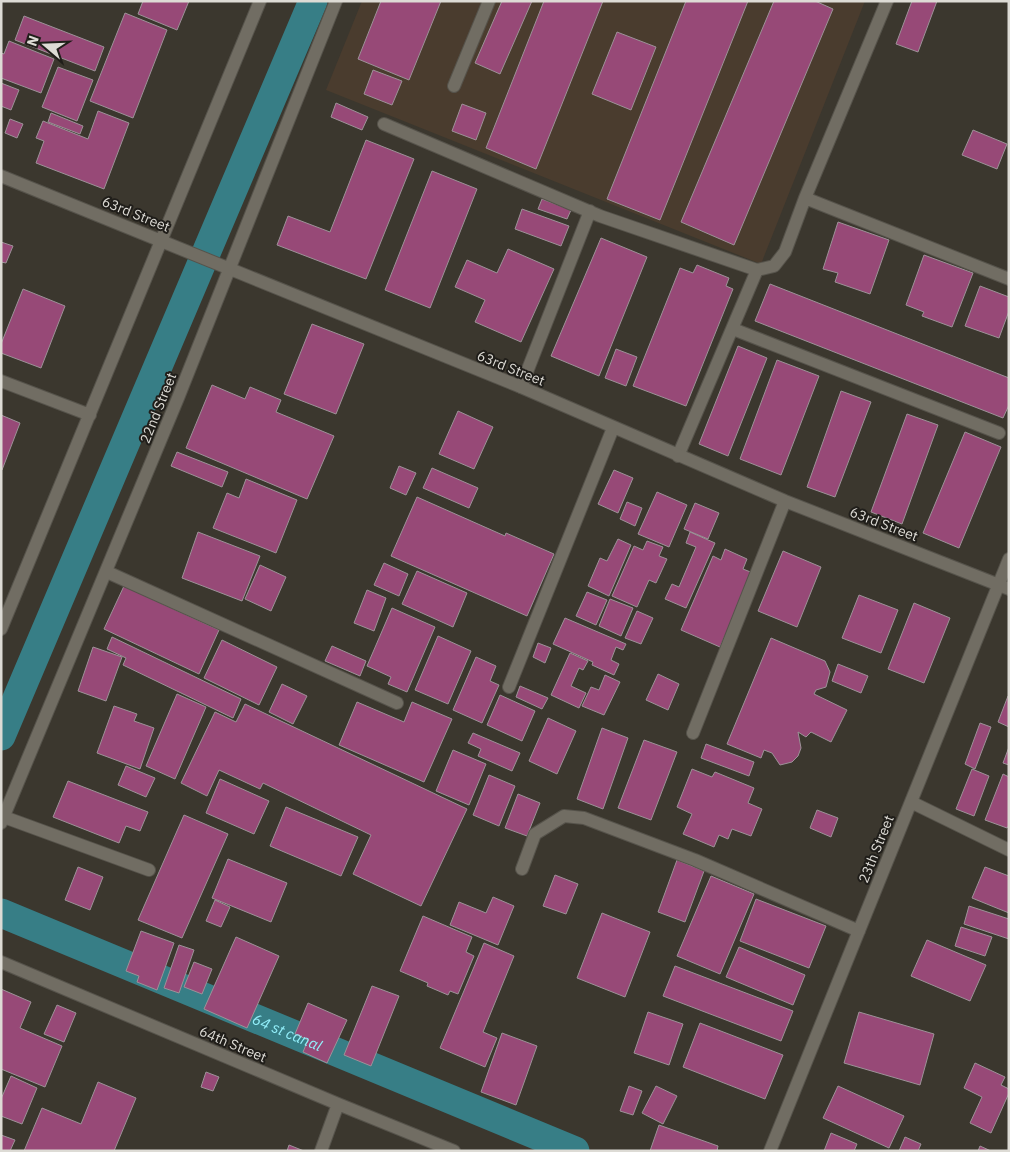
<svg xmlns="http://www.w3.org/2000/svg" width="1010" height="1152" font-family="'IBM Plex Sans',sans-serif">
<rect width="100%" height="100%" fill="#3b372e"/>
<path fill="#4a3c2e" d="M 362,1 L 865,1 L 761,264 L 326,90 Z"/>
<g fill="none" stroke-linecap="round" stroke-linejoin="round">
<g stroke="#377e86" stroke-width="29">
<path d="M 1,736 L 313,1"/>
<path id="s1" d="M 1,913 L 575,1151"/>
</g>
</g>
<path fill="#974977" stroke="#9d9298" d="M 143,1 L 189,1 L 177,30 L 138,14 Z
M 381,1 L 441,1 L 409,80 L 358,59 Z
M 502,1 L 532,1 L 500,74 L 475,63 Z
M 544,1 L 603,1 L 536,169 L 486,148 Z
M 686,1 L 748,1 L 660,220 L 607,199 Z
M 774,1 L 815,1 L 833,9 L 734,245 L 681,222 Z
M 912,1 L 937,1 L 918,52 L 896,44 Z
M 125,13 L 167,30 L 133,118 L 90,101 Z
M 24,16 L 104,47 L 95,71 L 15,40 Z
M 617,32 L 656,47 L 631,110 L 592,94 Z
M 9,41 L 54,59 L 41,93 L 1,78 L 1,53 L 4,54 Z
M 58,67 L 93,80 L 77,121 L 42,107 Z
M 373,70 L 402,81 L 392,105 L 364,94 Z
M 1,83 L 19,90 L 11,110 L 1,106 Z
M 336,103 L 368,117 L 362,130 L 331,117 Z
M 462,104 L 486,113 L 476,140 L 452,131 Z
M 98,111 L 129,123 L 104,189 L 36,163 L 44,141 L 36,138 L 43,121 L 88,139 Z
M 51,113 L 83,126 L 80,134 L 48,122 Z
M 10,119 L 23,124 L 17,138 L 5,133 Z
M 973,130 L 1007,144 L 997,169 L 962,155 Z
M 366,140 L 414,159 L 366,279 L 277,245 L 288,216 L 330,232 Z
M 432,171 L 477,189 L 430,308 L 385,290 Z
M 542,199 L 571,210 L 567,219 L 538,209 Z
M 522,209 L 569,226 L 561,246 L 515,229 Z
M 838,222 L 889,240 L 870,294 L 835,282 L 838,273 L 823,269 Z
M 601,238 L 647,257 L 599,376 L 551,356 Z
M 1,242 L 13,246 L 6,263 L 1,262 Z
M 508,249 L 554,269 L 521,342 L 475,322 L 485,300 L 455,287 L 467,260 L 497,273 Z
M 924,255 L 973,273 L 952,327 L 922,316 L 924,312 L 906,305 Z
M 697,265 L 729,278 L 726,286 L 733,289 L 686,406 L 633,386 L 680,268 L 693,273 Z
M 770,284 L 1009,378 L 1009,405 L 1003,418 L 755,321 Z
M 980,286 L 1009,297 L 1009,311 L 999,338 L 965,326 Z
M 23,289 L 65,306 L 41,368 L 1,353 L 1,344 Z
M 312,324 L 364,344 L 336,414 L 284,394 Z
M 738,346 L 767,358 L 728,456 L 699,444 Z
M 616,349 L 637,357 L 626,386 L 605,378 Z
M 777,360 L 819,376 L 781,475 L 740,459 Z
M 212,385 L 245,399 L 250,387 L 281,400 L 276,412 L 334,436 L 307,499 L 186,448 Z
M 841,391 L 871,402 L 835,497 L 807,487 Z
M 458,411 L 493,427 L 474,469 L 439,454 Z
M 907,414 L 938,425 L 902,524 L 871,512 Z
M 1,415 L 20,423 L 2,470 L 1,470 Z
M 965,432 L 1001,447 L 959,548 L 923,533 Z
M 177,452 L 228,472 L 222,487 L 171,466 Z
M 399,466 L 416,473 L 406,495 L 390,488 Z
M 432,468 L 478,488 L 469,508 L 423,488 Z
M 614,470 L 633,478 L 618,513 L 598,504 Z
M 246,479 L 297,500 L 276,553 L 213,528 L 227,493 L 239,498 Z
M 657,492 L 687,505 L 669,547 L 638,534 Z
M 417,497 L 505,536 L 506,533 L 554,554 L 527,616 L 391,556 Z
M 627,502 L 642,508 L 635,526 L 620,519 Z
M 695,503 L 719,513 L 708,539 L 684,529 Z
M 198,532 L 260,556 L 242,601 L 182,578 Z
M 690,532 L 715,543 L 686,608 L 665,599 L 672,584 L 679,587 L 696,547 L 686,543 Z
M 618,539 L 631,545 L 609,596 L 588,586 L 600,558 L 607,561 Z
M 647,541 L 663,547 L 659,556 L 667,559 L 656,583 L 649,580 L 637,607 L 612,596 L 634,546 L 643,550 Z
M 725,549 L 747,559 L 743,569 L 753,573 L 720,647 L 681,630 L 713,556 L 721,560 Z
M 783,551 L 821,567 L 797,627 L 758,611 Z
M 384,563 L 408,574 L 399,596 L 374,585 Z
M 260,565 L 286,577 L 271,611 L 245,599 Z
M 417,571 L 467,593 L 453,627 L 402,604 Z
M 124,586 L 219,630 L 199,674 L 104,629 Z
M 367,590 L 386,598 L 374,631 L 354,623 Z
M 587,592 L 607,600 L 596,625 L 576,616 Z
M 859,595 L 898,610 L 881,653 L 842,638 Z
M 610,599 L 633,608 L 621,636 L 599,626 Z
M 914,603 L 950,618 L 924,683 L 888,669 Z
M 392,608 L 435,627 L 407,692 L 388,684 L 391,677 L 367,666 Z
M 637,611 L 653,618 L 641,644 L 625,638 Z
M 565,618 L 626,644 L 623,650 L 616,647 L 611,660 L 619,664 L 614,675 L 592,665 L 593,662 L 553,644 Z
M 438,636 L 471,651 L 448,704 L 415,690 Z
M 112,637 L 241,699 L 233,718 L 123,665 L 126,658 L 107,649 Z
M 771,638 L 825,661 L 830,672 L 826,687 L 816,690 L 814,694 L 847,710 L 831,742 L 811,732 L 806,737 L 798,732 L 801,748 L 798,756 L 792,762 L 780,765 L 772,753 L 764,750 L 761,758 L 727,744 Z
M 222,640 L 277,667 L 259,705 L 204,678 Z
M 538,643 L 551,648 L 545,663 L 533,657 Z
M 332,646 L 366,661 L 360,676 L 325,661 Z
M 93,647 L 122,657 L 106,701 L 78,691 Z
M 570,653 L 588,661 L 583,670 L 579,668 L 571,686 L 586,693 L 579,708 L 551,695 Z
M 476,657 L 496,666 L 490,681 L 499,685 L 482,723 L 453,710 Z
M 838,664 L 868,676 L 861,693 L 832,681 Z
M 658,674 L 679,684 L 668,710 L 646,700 Z
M 605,675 L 620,682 L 604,715 L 582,706 L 591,687 L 599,690 Z
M 282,684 L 307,696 L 293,724 L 269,712 Z
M 520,686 L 548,698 L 542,709 L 516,697 Z
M 177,694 L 206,707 L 175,779 L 146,766 Z
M 500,695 L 535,711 L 522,741 L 487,725 Z
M 1008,696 L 1009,696 L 1009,727 L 998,722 Z
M 357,702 L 404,722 L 412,702 L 452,719 L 424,782 L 339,745 Z
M 245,704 L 467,809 L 421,906 L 353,874 L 371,835 L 263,783 L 260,789 L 219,770 L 207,796 L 181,783 L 215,712 L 236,722 Z
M 114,706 L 137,714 L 134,721 L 154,728 L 140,769 L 97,753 Z
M 548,718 L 576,731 L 557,774 L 529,761 Z
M 980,723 L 991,727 L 975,769 L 965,764 Z
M 602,728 L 628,738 L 603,809 L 577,799 Z
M 473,733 L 520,753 L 512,771 L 478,756 L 481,749 L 468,743 Z
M 644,740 L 677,752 L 651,820 L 618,808 Z
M 706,744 L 754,762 L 749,776 L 701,758 Z
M 1009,747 L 1009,765 L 1003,763 Z
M 453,750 L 486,764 L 469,805 L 436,791 Z
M 126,766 L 155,778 L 146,797 L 118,785 Z
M 692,769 L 712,777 L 715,772 L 754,788 L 748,803 L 762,809 L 751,836 L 732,829 L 728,839 L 719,835 L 714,847 L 683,834 L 692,814 L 677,807 Z
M 972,769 L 989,776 L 974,816 L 956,809 Z
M 1003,774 L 1009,777 L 1009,825 L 1007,828 L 985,820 Z
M 489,775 L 515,786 L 499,826 L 473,815 Z
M 220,779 L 269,801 L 254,834 L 206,813 Z
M 68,781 L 148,812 L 140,831 L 126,826 L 119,843 L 53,817 Z
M 518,794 L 540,803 L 527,836 L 505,828 Z
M 286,807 L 358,837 L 341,876 L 270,846 Z
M 817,810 L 838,818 L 831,837 L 810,828 Z
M 184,815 L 228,834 L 182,938 L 138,920 Z
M 228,859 L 287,883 L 271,922 L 212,898 Z
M 677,860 L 704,871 L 685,922 L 658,912 Z
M 78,867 L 103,877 L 90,910 L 65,900 Z
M 985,867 L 1009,876 L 1009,913 L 972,898 Z
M 555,875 L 578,884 L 566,914 L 543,906 Z
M 711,876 L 754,894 L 720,974 L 677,956 Z
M 493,897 L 514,906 L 498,945 L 450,925 L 459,902 L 486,913 Z
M 756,899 L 826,926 L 809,968 L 740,941 Z
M 215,900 L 230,907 L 221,927 L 206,921 Z
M 969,906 L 1009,919 L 1009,939 L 964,924 Z
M 602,913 L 650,932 L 625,997 L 577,978 Z
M 423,916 L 472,937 L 466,952 L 474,956 L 458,994 L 450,991 L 448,995 L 427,986 L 428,983 L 400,971 Z
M 961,927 L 992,937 L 985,956 L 955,946 Z
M 141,931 L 174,943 L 157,990 L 137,982 L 139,976 L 126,971 Z
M 236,937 L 279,956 L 247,1028 L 204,1009 Z
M 927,940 L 986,965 L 970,1001 L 911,976 Z
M 484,943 L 514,956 L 483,1032 L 497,1038 L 485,1067 L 440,1048 Z
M 179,945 L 194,950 L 179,993 L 164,988 Z
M 739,947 L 805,975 L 793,1005 L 726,977 Z
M 194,962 L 212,969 L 202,994 L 184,987 Z
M 675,966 L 793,1011 L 781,1041 L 663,996 Z
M 372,986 L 399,996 L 371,1066 L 344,1055 Z
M 1,989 L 31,1002 L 20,1028 L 62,1046 L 45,1087 L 1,1069 Z
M 308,1003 L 347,1020 L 327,1063 L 303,1052 L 308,1040 L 295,1034 Z
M 57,1005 L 76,1013 L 64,1042 L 44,1034 Z
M 648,1012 L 683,1024 L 669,1065 L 634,1053 Z
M 859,1012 L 934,1034 L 920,1085 L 844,1063 Z
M 700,1023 L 783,1055 L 765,1099 L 683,1067 Z
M 502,1033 L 537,1046 L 516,1105 L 481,1092 Z
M 975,1063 L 1005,1077 L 1001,1085 L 1009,1089 L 1009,1093 L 991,1133 L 970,1123 L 982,1097 L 964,1088 Z
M 206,1072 L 219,1077 L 213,1091 L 201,1087 Z
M 11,1076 L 37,1088 L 22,1124 L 1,1116 L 1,1099 Z
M 98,1082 L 136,1098 L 114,1151 L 24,1151 L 42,1108 L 81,1124 Z
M 629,1086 L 642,1091 L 633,1115 L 620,1111 Z
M 656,1086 L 677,1096 L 663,1124 L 642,1113 Z
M 838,1086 L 904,1116 L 889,1148 L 823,1118 Z
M 659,1125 L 718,1146 L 717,1151 L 650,1151 Z
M 831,1133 L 857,1144 L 854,1151 L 824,1151 Z
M 1,1135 L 15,1140 L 10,1151 L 1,1151 Z
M 905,1137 L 921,1144 L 918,1151 L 899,1151 Z
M 289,1145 L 304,1151 L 287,1151 Z
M 980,1146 L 991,1151 L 978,1151 Z"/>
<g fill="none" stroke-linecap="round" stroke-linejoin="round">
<defs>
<path id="service" d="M 454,86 L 489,1
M 384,124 L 600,216 L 757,270 L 678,456
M 805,198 L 1009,279
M 757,270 L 774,266 L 785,252 L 805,198 L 887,1
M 733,329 L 999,433
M 521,387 L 590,211"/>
<path id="minor" d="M 1,176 L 521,387 L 785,501 L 1009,589
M 1,381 L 90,415
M 107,572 L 397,703
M 1,629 L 260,1
M 509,687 L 613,428
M 693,733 L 785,501
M 911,802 L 1009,850
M 4,817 L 149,870
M 1,823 L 178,398 L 336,1
M 522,869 L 535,834 L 564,816 L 584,818 L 695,860 L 859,931
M 1,962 L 338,1104 L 454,1151
M 321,1151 L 338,1104
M 770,1151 L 1009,559"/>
</defs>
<use href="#service" stroke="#56534b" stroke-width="14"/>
<use href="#minor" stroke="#56534b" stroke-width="14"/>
<use href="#service" stroke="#716d63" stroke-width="12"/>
<use href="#minor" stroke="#716d63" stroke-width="12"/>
</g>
<g text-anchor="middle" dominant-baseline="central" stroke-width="4" stroke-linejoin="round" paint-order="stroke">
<g font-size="14" fill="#dddbd5" stroke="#201e1a">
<text transform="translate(136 214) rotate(22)">63rd Street</text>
<text transform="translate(511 368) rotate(22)">63rd Street</text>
<text transform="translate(158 408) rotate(-68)">22nd Street</text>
<text transform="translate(884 524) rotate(21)">63rd Street</text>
<text transform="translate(876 849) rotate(-68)">23th Street</text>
<text transform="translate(233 1044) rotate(23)">64th Street</text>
</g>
<g font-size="15" font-style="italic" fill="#93effa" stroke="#201e1a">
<text stroke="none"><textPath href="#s1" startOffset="310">64 st canal</textPath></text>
</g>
</g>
<rect width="1010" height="1152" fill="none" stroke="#dddbd5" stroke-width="5"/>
<g transform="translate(45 45) rotate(289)" stroke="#201e1a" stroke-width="4" paint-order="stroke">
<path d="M0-4L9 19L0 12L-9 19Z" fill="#dddbd5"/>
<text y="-8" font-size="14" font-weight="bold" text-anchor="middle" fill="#dddbd5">N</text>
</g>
</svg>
